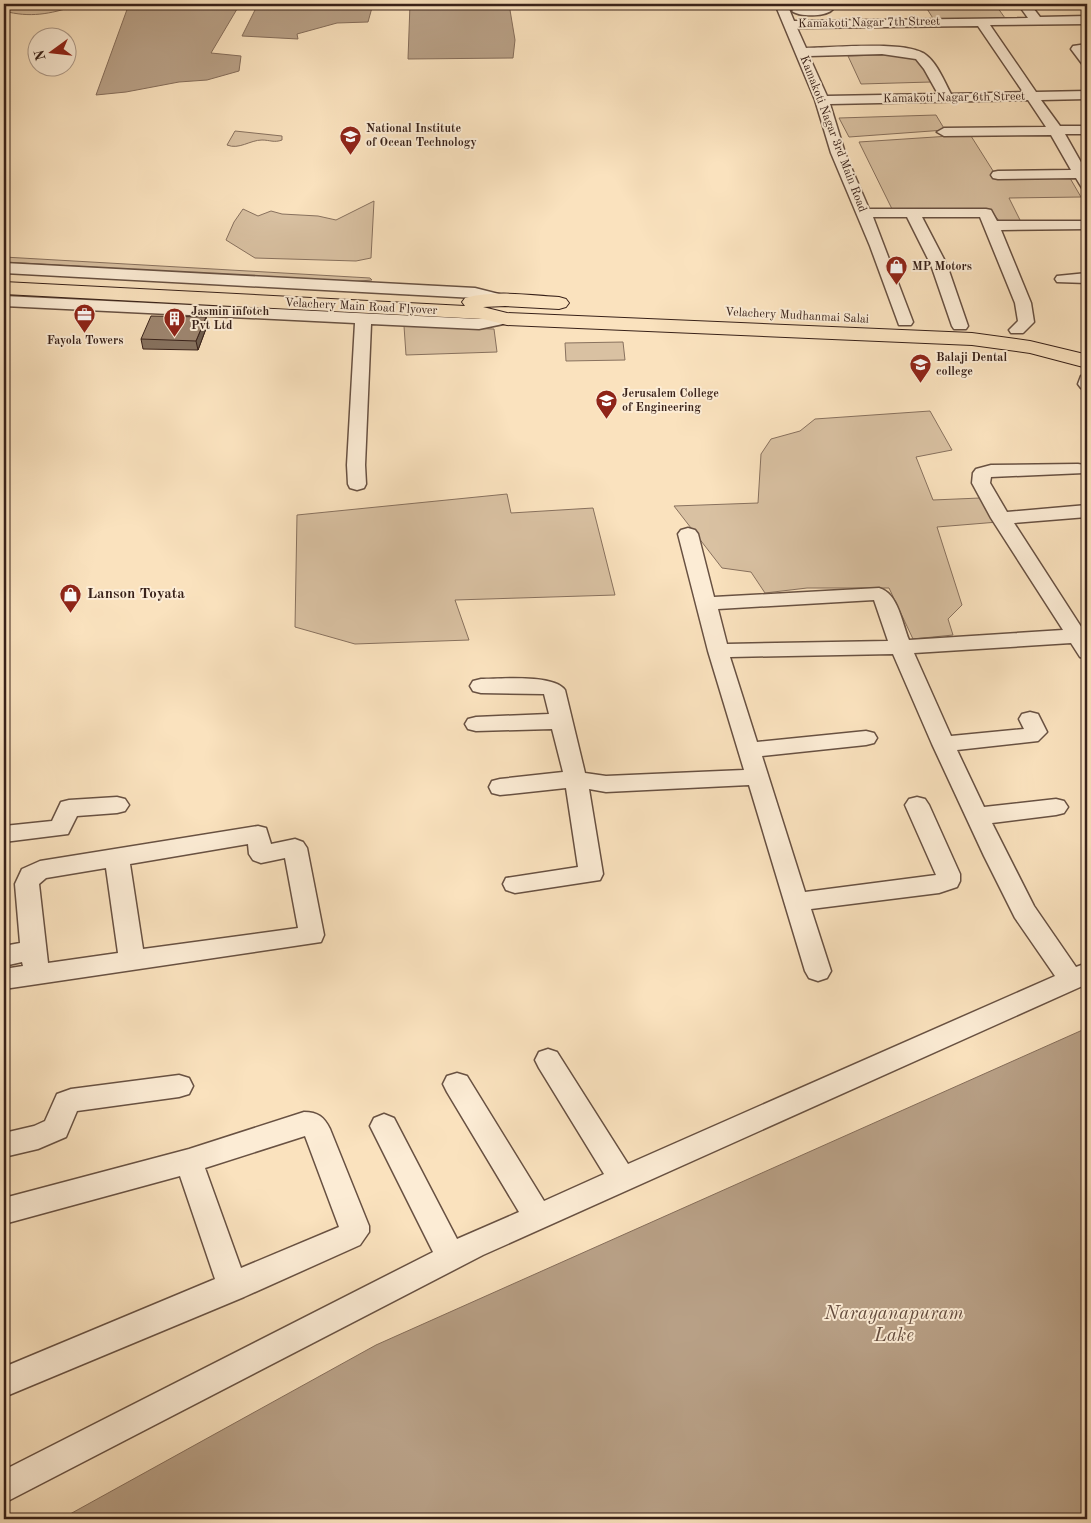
<svg xmlns="http://www.w3.org/2000/svg" width="1091" height="1523" font-family="'Old Standard TT',serif">
<rect width="100%" height="100%" fill="#fae2be"/>
<filter id="stains"><feTurbulence type="fractalNoise" baseFrequency=".004" numOctaves="4"/><feColorMatrix values="0 0 0 0 .2 0 0 0 0 .09 0 0 0 0 .02 0 0 0 .5 -.17"/></filter>
<radialGradient id="worn" r=".72"><stop offset=".6" stop-color="#630" stop-opacity="0"/><stop offset="1" stop-color="#630" stop-opacity=".3"/></radialGradient>
<path fill="#d9c1a2" stroke="#88715e" d="M 4,4 L 75,4 L 75,6 C 50,14 30,18 4,11 Z
M 924,4 L 995,4 L 1005,18 L 934,20 Z
M 915,54 L 931,82 L 861,84 L 848,56 Z
M 936,115 L 945,130 L 849,137 L 839,118 Z
M 235,131 L 282,136 L 282,140 C 274,143 270,140 262,140 C 250,140 239,150 227,145 Z
M 950,136 L 971,136 L 995,174 L 1067,173 L 1081,197 L 1009,198 L 1021,222 L 1000,222 L 992,212 L 893,211 L 859,142 Z
M 374,201 L 371,258 L 356,261 L 255,258 L 226,240 L 234,222 L 243,209 L 258,216 L 271,211 L 282,214 L 318,216 L 336,220 Z
M 4,257 L 370,278 L 372,280 L 347,282 L 4,262 Z
M 404,326 L 494,329 L 497,352 L 406,355 Z
M 623,342 L 625,360 L 566,361 L 565,343 Z
M 930,411 L 952,450 L 916,457 L 933,500 L 980,498 L 998,522 L 937,527 L 962,605 L 948,619 L 953,635 L 913,639 L 889,588 L 807,588 L 765,593 L 751,572 L 722,568 L 674,506 L 758,503 L 761,454 L 771,439 L 800,431 L 815,419 Z
M 507,494 L 511,513 L 593,508 L 615,595 L 455,600 L 469,640 L 355,644 L 295,627 L 297,515 Z"/>
<path fill="#b8a086" stroke="#856d5a" d="M 129,4 L 240,4 L 211,53 L 241,56 L 239,71 L 207,80 L 179,82 L 126,92 L 96,95 Z
M 258,4 L 373,4 L 368,22 L 337,23 L 297,34 L 298,39 L 242,36 Z
M 410,4 L 509,4 L 515,40 L 513,58 L 408,59 Z
M 1087,1028 L 1087,1519 L 61,1519 L 376,1345 Z"/>
<g fill="none" stroke-linecap="round" stroke-linejoin="round">
<defs>
<path id="minor" d="M 775,4 L 787,4 L 794,21 L 1028,18 L 1018,4 L 1030,4 L 1040,17 L 1087,16 L 1087,24 L 990,25 L 1036,92 L 1087,91 L 1087,99 L 1041,100 L 1060,126 L 1087,126 L 1087,134 L 1065,134 L 1087,173 L 1087,189 L 1082,188 L 1076,178 L 998,179 L 993,178 L 991,175 L 993,172 L 998,171 L 1071,170 L 1051,135 L 944,136 L 937,132 L 944,128 L 1046,127 L 1028,100 L 830,104 L 845,153 L 869,209 L 986,209 L 991,210 L 997,221 L 1087,221 L 1087,229 L 1001,230 L 1031,303 L 1034,322 L 1023,333 L 1011,333 L 1009,330 L 1018,321 L 1015,303 L 980,217 L 922,217 L 947,265 L 968,326 L 966,329 L 954,329 L 952,326 L 931,265 L 907,217 L 873,217 L 913,322 L 911,325 L 899,325 L 870,246 L 831,153 L 815,100 ZM 978,26 L 1023,92 L 951,94 C 944,81 937,63 926,55 C 907,40 831,48 806,48 L 797,28 ZM 882,54 L 916,59 L 924,69 L 938,94 L 827,96 L 809,56 Z
M 819,4 L 831,4 L 833,9 C 827,17 799,17 792,11 L 798,7 L 820,7 Z
M 1087,44 L 1087,52 L 1086,52 L 1087,66 L 1083,65 L 1071,49 L 1073,46 Z
M 4,263 L 475,288 L 511,297 L 513,300 L 511,303 L 505,305 L 475,298 L 4,273 Z
M 1087,273 L 1087,283 L 1057,282 L 1055,279 L 1057,276 Z
M 4,296 L 479,319 L 507,314 L 513,316 L 515,319 L 513,322 L 479,329 L 371,324 L 365,465 L 366,484 L 364,488 L 357,490 L 350,488 L 348,484 L 347,465 L 355,323 L 4,306 Z
M 1087,375 L 1087,389 L 1081,388 L 1078,384 L 1081,376 Z
M 1078,464 L 1084,465 L 1087,469 L 1084,473 L 991,477 L 990,483 L 1007,512 L 1087,505 L 1087,517 L 1014,523 L 1087,636 L 1087,659 L 1080,657 L 1071,643 L 914,653 L 951,736 L 1024,729 L 1019,719 L 1022,714 L 1030,712 L 1038,714 L 1047,732 L 1038,741 L 957,750 L 984,807 L 1056,799 L 1064,801 L 1068,807 L 1064,813 L 1056,815 L 992,823 L 1034,906 L 1076,967 L 1087,963 L 1087,984 L 483,1255 L 4,1503 L 4,1470 L 433,1252 L 370,1126 L 374,1118 L 384,1114 L 394,1118 L 457,1239 L 519,1212 L 447,1092 L 443,1084 L 447,1076 L 457,1073 L 467,1076 L 544,1201 L 604,1174 L 539,1068 L 535,1060 L 539,1052 L 548,1049 L 557,1052 L 628,1164 L 1055,976 L 1015,918 L 984,856 L 932,744 L 893,654 L 730,657 L 757,742 L 866,731 L 874,733 L 877,738 L 874,743 L 866,745 L 762,756 L 805,892 L 936,875 L 905,805 L 909,799 L 917,797 L 925,799 L 929,805 L 960,874 L 960,881 L 957,887 L 939,893 L 811,909 L 831,971 L 827,978 L 818,981 L 809,978 L 805,971 L 749,785 L 606,792 L 589,789 L 603,874 L 600,880 L 515,893 L 506,890 L 503,884 L 506,878 L 578,867 L 566,788 L 500,795 L 492,793 L 489,787 L 492,781 L 500,779 L 563,772 L 552,729 L 476,731 L 468,729 L 465,724 L 468,719 L 476,717 L 549,714 L 544,694 L 481,693 L 473,691 L 470,686 L 473,681 L 481,679 C 500,679 554,674 565,690 L 585,773 L 606,776 L 744,770 L 708,651 L 678,534 L 681,530 L 688,528 L 695,530 L 698,534 L 714,597 L 879,588 C 898,593 902,623 909,640 L 1063,630 L 991,518 L 972,483 L 973,473 L 976,469 L 991,465 ZM 874,600 L 888,641 L 727,644 L 718,609 Z
M 117,797 L 125,799 L 129,805 L 125,811 L 117,813 L 77,816 L 68,834 L 4,842 L 4,826 L 52,821 L 61,802 L 69,800 Z
M 258,826 L 266,828 L 271,844 L 295,839 L 303,842 L 307,848 L 324,935 L 321,942 L 4,989 L 4,969 L 23,966 L 22,962 L 4,966 L 4,946 L 20,943 L 15,884 L 22,869 L 40,861 ZM 248,844 L 249,854 L 253,860 L 261,863 L 285,858 L 298,928 L 143,949 L 130,864 ZM 106,868 L 118,953 L 48,963 L 39,884 L 46,878 Z
M 179,1075 L 189,1078 L 193,1086 L 189,1094 L 179,1097 L 77,1111 L 66,1137 L 38,1149 L 4,1157 L 4,1133 L 34,1126 L 45,1121 L 57,1094 L 71,1089 Z
M 304,1112 C 318,1112 324,1117 330,1129 L 369,1226 L 369,1232 L 360,1245 L 244,1297 L 4,1397 L 4,1367 L 215,1279 L 180,1176 L 4,1224 L 4,1198 L 189,1149 ZM 305,1136 L 339,1227 L 241,1268 L 205,1168 Z"/>
<path id="major" d="M 4,282 L 465,306 L 462,302 L 465,298 C 495,290 529,295 559,297 L 566,299 L 569,303 L 566,307 L 559,309 L 505,306 L 483,307 L 507,313 L 972,333 L 1030,341 L 1080,353 L 1087,355 L 1087,368 L 1030,353 L 972,345 L 507,325 L 483,319 L 4,294 Z"/>
</defs>
<use href="#minor" stroke="#685142" stroke-width="3"/>
<use href="#major" stroke="#382119" stroke-width="2"/>
<use href="#minor" fill="#fcecd5" fill-rule="evenodd"/>
<use href="#major" fill="#fae2be" fill-rule="evenodd"/>
</g>
<path fill="#87725f" stroke="#382119" d="M 206,317 L 207,326 L 198,350 L 143,349 L 141,339 Z"/>
<path fill="#6e5d4e" stroke="#382119" d="M 206,317 L 207,326 L 198,350 L 196,341 Z"/>
<path fill="#9d856f" stroke="#382119" d="M 151,316 L 206,317 L 196,341 L 141,339 Z"/>
<defs>
<symbol id="university-pin" viewBox="-11 -11 22 30"><path d="M0 17L-7.5 6A9.5 9.5 0 1 1 7.5 6Z" fill="#8f2418" stroke="#fcecd5"/><path d="M0-5L7-2L0 1L-7-2ZM-4 1L0 2.5L4 1V4Q0 6-4 4Z" fill="#fff"/></symbol>
<symbol id="shop-pin" viewBox="-11 -11 22 30"><path d="M0 17L-7.5 6A9.5 9.5 0 1 1 7.5 6Z" fill="#8f2418" stroke="#fcecd5"/><path d="M-5-2.5h2.3a2.7 3.5 0 0 1 5.4 0H5L5.5 6h-11ZM-1.5-2.5h3a1.5 2.3 0 0 0-3 0Z" fill="#fff"/></symbol>
<symbol id="office-pin" viewBox="-11 -11 22 30"><path d="M0 17L-7.5 6A9.5 9.5 0 1 1 7.5 6Z" fill="#8f2418" stroke="#fcecd5"/><path d="M-6-3h4V-5.5h4V-3h4V5H-6ZM-1-4.5V-3h2v-1.5ZM-6 0V1H6V0Z" fill="#fff"/></symbol>
<symbol id="building-pin" viewBox="-11 -11 22 30"><path d="M0 17L-7.5 6A9.5 9.5 0 1 1 7.5 6Z" fill="#8f2418" stroke="#fcecd5"/><path d="M-4-6H4V6H1V3H-1V6H-4ZM-2.5-4.3h1.7v1.8h-1.7ZM.8-4.3h1.7v1.8H.8ZM-2.5-1h1.7V.8h-1.7ZM.8-1h1.7V.8H.8Z" fill="#fff"/></symbol>
</defs>
<g fill-rule="evenodd">
<use href="#university-pin" x="338" y="124" width="25" height="34"/>
<use href="#shop-pin" x="884" y="254" width="25" height="34"/>
<use href="#office-pin" x="72" y="302" width="25" height="34"/>
<use href="#building-pin" x="162" y="306" width="25" height="34"/>
<use href="#university-pin" x="908" y="352" width="25" height="34"/>
<use href="#university-pin" x="594" y="388" width="25" height="34"/>
<use href="#shop-pin" x="58" y="582" width="25" height="34"/>
</g>
<g text-anchor="middle" dominant-baseline="central" stroke-width="4" stroke-linejoin="round" paint-order="stroke">
<g font-size="12" fill="#382119" stroke="#fcecd5">
<text transform="translate(869 23) rotate(-1)">Kamakoti Nagar 7th Street</text>
<text transform="translate(954 98) rotate(-1)">Kamakoti Nagar 6th Street</text>
<text transform="translate(833 134) rotate(69)">Kamakoti Nagar 3rd Main Road</text>
<text transform="translate(361 307) rotate(3)">Velachery Main Road Flyover</text>
<text transform="translate(797 316) rotate(3)">Velachery Mudhanmai Salai</text>
</g>
<g font-size="12" font-weight="bold" fill="#382119" stroke="#fcecd5" text-anchor="start">
<text x="366" y="129">National Institute<tspan x="366" dy="14">of Ocean Technology</tspan></text>
<text x="912" y="267">MP Motors</text>
<text x="191" y="312">Jasmin infotch<tspan x="191" dy="14">Pvt Ltd</tspan></text>
<text x="85" y="341" text-anchor="middle">Fayola Towers</text>
<text x="936" y="358">Balaji Dental<tspan x="936" dy="14">college</tspan></text>
<text x="622" y="394">Jerusalem College<tspan x="622" dy="14">of Engineering</tspan></text>
</g>
<g font-size="15" font-weight="bold" fill="#382119" stroke="#fcecd5" text-anchor="start">
<text x="87" y="594">Lanson Toyata</text>
</g>
<g font-size="19" font-style="italic" fill="#654d3f" stroke="#fcecd5">
<text x="894" y="1314">Narayanapuram<tspan x="894" dy="22">Lake</tspan></text>
</g>
</g>
<rect width="1091" height="1523" fill="none" stroke="#fae2be" stroke-width="20"/>
<rect x="5" y="5" width="1081" height="1513" fill="none" stroke="#382119" stroke-width="2.5"/>
<rect x="10" y="10" width="1071" height="1503" fill="none" stroke="#382119"/>
<g transform="translate(52 52) rotate(255)"><circle r="24" fill="#fcecd5" stroke="#ae9b8a"/>
<path d="M0-4L9 19L0 12L-9 19Z" fill="#8f2418"/>
<text y="-8" font-size="14" font-weight="bold" text-anchor="middle" fill="#382119">N</text>
</g>
<rect width="100%" height="100%" filter="url(#stains)"/>
<rect width="100%" height="100%" fill="url(#worn)"/>
</svg>
